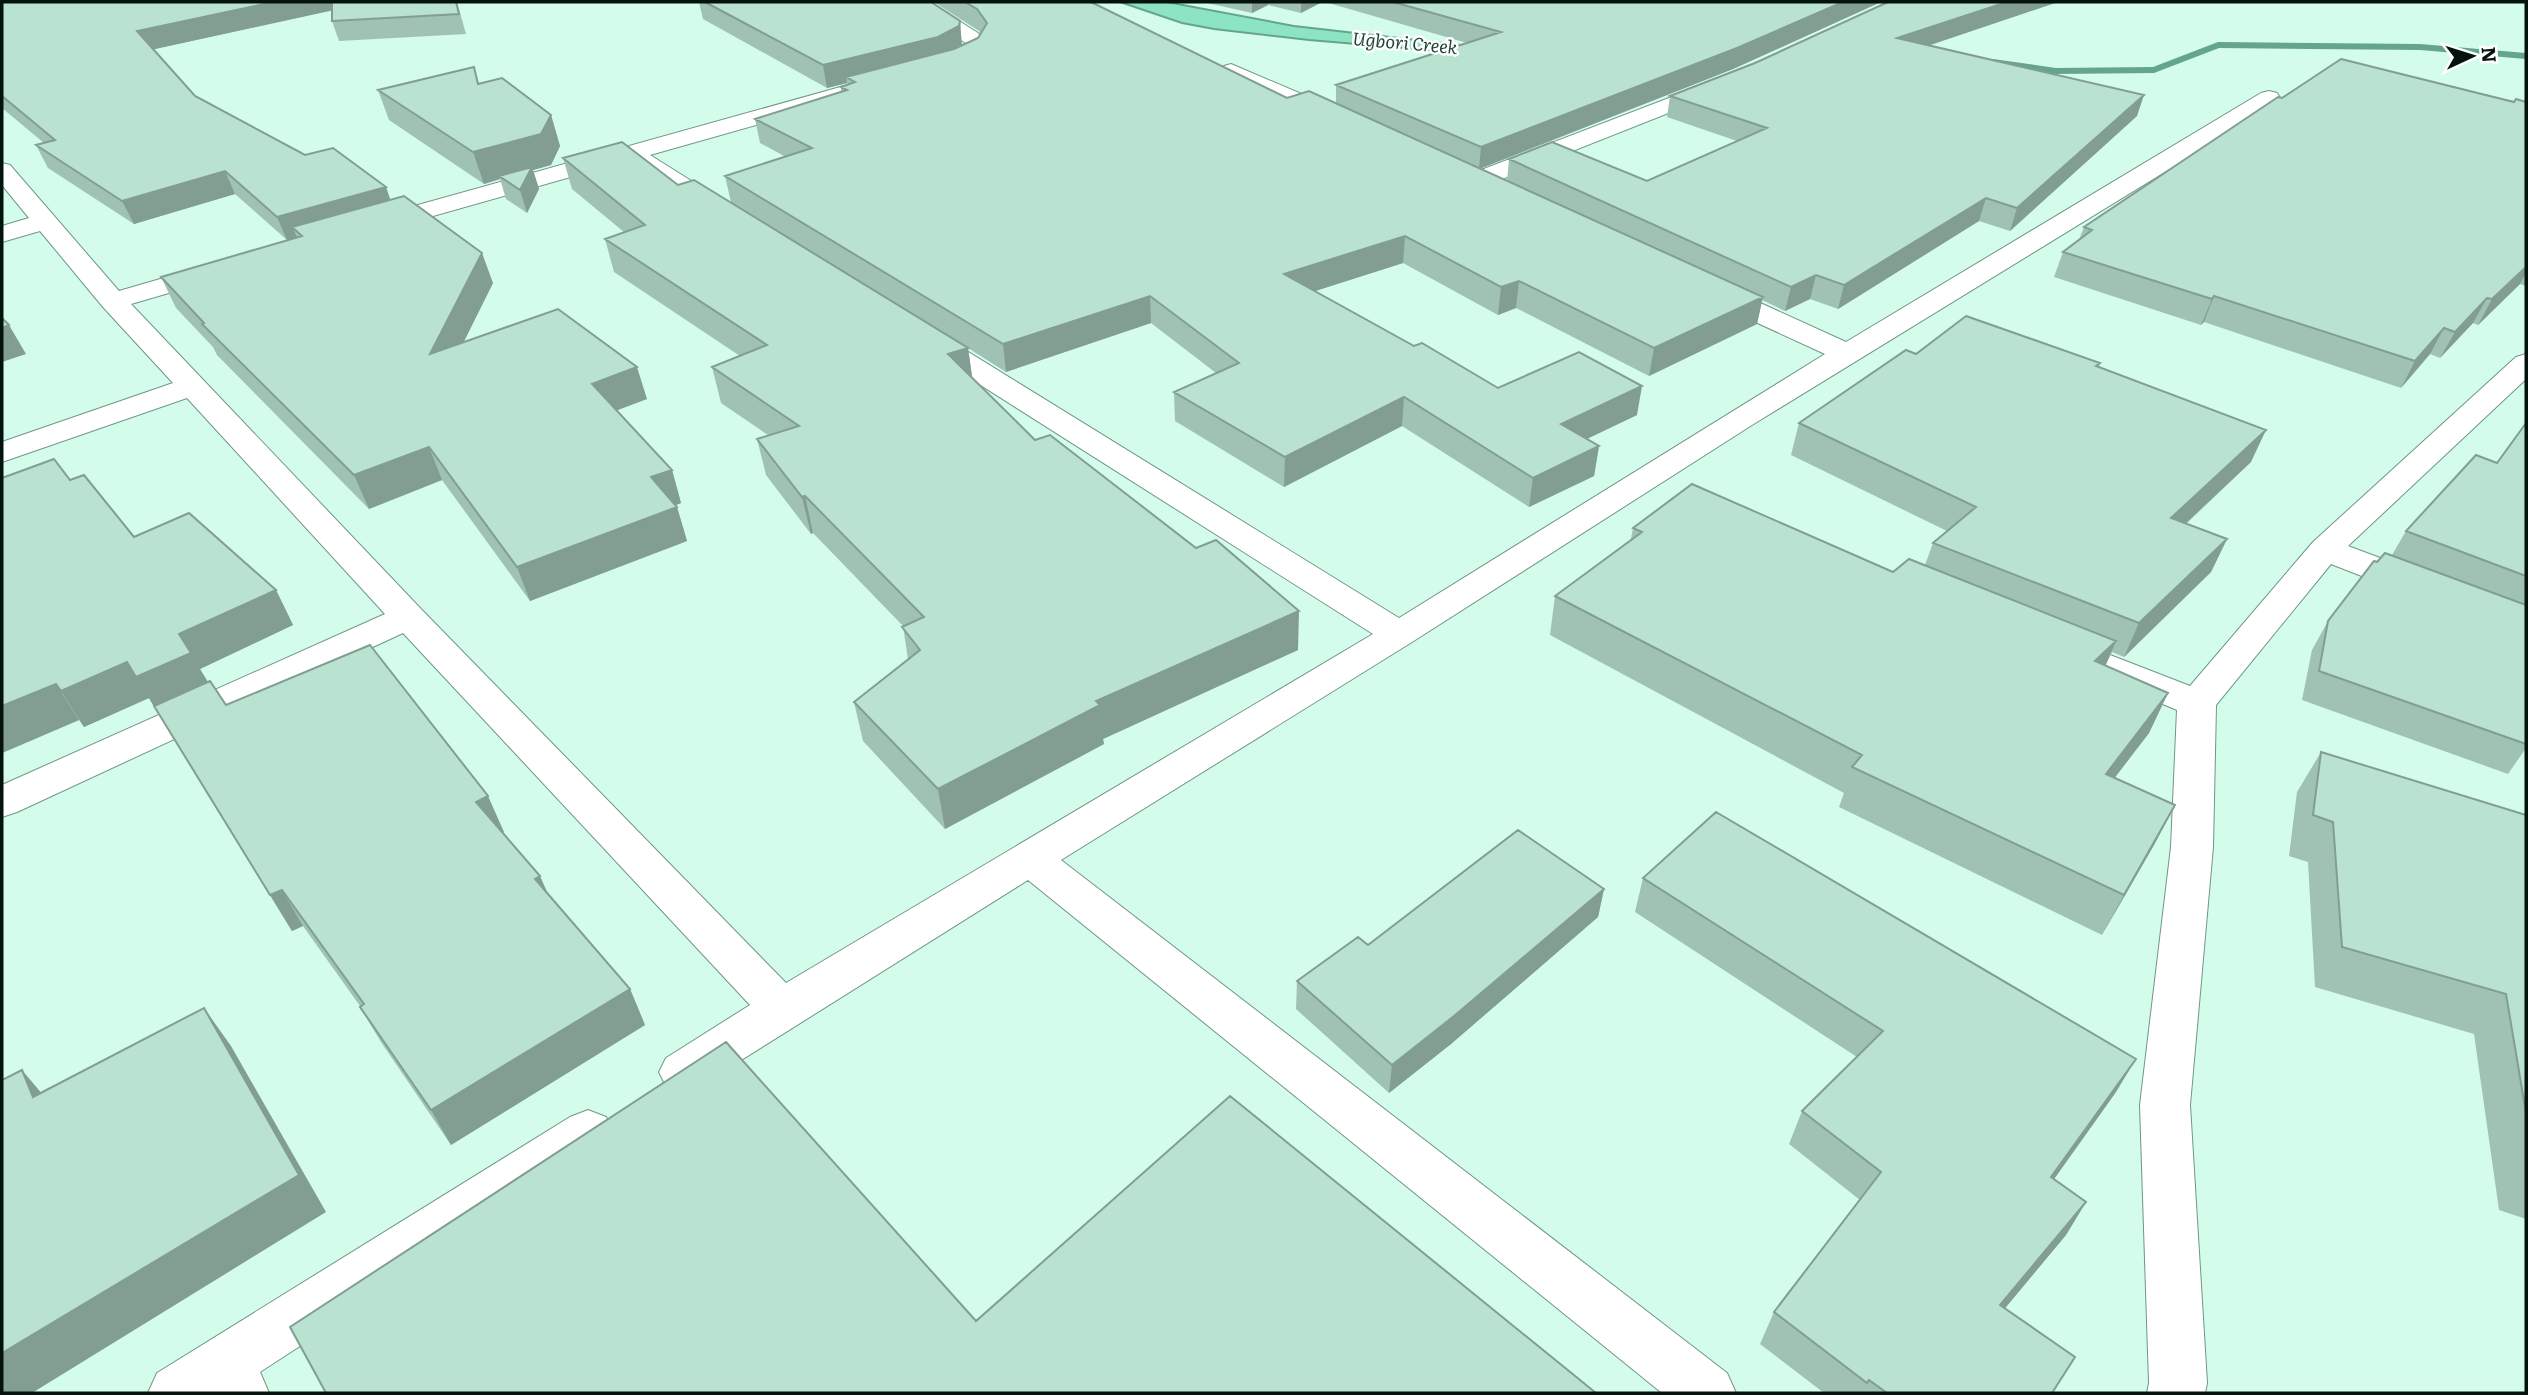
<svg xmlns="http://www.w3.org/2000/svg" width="2528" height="1395" font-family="Literata,serif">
<rect width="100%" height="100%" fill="#d3fceb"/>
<path fill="#8de4c3" stroke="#64a58c" stroke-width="2" d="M 1120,2 L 1167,2 L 1294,26 L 1714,74 L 1309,40 L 1214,29 L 1182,23 Z"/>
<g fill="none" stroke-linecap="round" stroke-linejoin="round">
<path fill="#64a58c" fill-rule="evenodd" d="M 2218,42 L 2420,44 L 2526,53 L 2526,59 L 2420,50 L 2219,48 L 2154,73 L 2056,74 L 1988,62 L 1993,59 L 2056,68 L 2153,67 Z"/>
<defs>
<path id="street" d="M 907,2 L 929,2 L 978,33 L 987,44 C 979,61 952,77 933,72 L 929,68 L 933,64 L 964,50 L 967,44 Z
M 1231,64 L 1346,113 L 1349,118 L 1346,123 L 1330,123 L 1224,74 L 1220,70 L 1224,66 Z
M 1716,80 L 1724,81 L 1727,86 L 1724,91 L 1497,181 L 1516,190 L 1519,195 L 1516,200 C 1500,204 1474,193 1465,180 L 1468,175 Z
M 844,86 L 852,88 L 855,93 L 852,98 L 650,155 L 733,207 L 737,212 L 733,217 L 724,220 L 715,217 L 627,161 L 373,233 L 364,230 L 360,225 L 364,220 Z
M 2269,91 L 2277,93 L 2280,98 L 2277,103 L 1752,425 L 1412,642 L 1061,860 L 1727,1373 L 1736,1393 L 1662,1393 L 1028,880 L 700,1086 L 683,1092 L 666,1086 L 659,1072 L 666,1058 L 750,1005 L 403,633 L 17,812 L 2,817 L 2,785 L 385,614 L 187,398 L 2,462 L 2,442 L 173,383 L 103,307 L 40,231 L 2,242 L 2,226 L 29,218 L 2,185 L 2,163 L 10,165 L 119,291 L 215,263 L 224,265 L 228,271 L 224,277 L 131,304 L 421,609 L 786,983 L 1373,634 L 916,344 L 912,338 L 916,332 L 926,329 L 936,332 L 1399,618 L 1825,354 L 1703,298 L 1699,292 L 1703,286 L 1713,284 L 1723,286 L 1846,342 L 2261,93 Z
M 2526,354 L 2526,379 L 2348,546 L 2431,577 L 2436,585 L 2431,593 L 2418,596 L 2405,593 L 2331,564 L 2216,705 L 2213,847 L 2190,1105 L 2207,1383 L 2205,1393 L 2147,1393 L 2149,1383 L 2140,1105 L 2171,847 L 2177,710 L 2061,661 L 2055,653 L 2061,645 L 2074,641 L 2190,686 L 2313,542 L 2516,357 Z
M 588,1110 L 606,1117 L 613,1132 L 606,1147 L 260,1372 L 269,1393 L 148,1393 L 157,1373 L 570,1117 Z"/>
</defs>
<use href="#street" stroke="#709687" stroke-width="2"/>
<use href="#street" fill="#fff" fill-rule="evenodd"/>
</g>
<path fill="#9fc2b4" d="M 2,2 L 457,2 L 466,34 L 339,41 L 332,21 L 332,10 L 154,49 L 195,96 L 305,155 L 391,200 L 493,283 L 463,342 L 647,399 L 616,410 L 672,470 L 681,503 L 676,505 L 677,507 L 687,541 L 530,601 L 442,480 L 369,509 L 217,355 L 213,347 L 176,308 L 161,277 L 287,240 L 235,194 L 134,224 L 48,168 L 36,145 L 44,143 L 2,108 Z
M 699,2 L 931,2 L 960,21 L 962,46 L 978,38 L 981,33 L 979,31 L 934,2 L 1091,2 L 1287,98 L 1336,104 L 1336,85 L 1467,43 L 1325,2 L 1881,2 L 1733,69 L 1480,169 L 1507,181 L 1509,159 L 1647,181 L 1737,141 L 1667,117 L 1670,96 L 1755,63 L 1888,2 L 2058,2 L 1929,45 L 2137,116 L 2010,231 L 1979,221 L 1838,309 L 1810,299 L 1785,311 L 1762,300 L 1757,324 L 1649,376 L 1516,308 L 1498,315 L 1403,263 L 1315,291 L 1414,346 L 1498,388 L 1637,415 L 1587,439 L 1599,446 L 1594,476 L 1529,507 L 1402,426 L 1284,487 L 1175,421 L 1174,392 L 1216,373 L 1151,323 L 1006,372 L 968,348 L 972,377 L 1035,440 L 1298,650 L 1103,739 L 1104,744 L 945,829 L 863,741 L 854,702 L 908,659 L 903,626 L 813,533 L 811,534 L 766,475 L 757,439 L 768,435 L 721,403 L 712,367 L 740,356 L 614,272 L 605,239 L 624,232 L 572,189 L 563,158 L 678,185 L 940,331 L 731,202 L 725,176 L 786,157 L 760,143 L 755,119 L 841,92 L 841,87 L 847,85 L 847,83 L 827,88 L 703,19 Z
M 1203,2 L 1322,2 L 1301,13 L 1268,5 L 1252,13 Z
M 479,84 L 551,115 L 560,146 L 551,165 L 533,170 L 539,189 L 527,213 L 506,199 L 500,179 L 484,184 L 389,120 L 378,90 Z
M 2282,98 L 2526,102 L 2526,286 L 2520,284 L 2478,325 L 2473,323 L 2440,358 L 2430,354 L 2401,388 L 2204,322 L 2201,325 L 2054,277 L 2063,252 L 2079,240 L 2084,227 Z
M 1916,354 L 2100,363 L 2099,367 L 2251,462 L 2186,524 L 2227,539 L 2211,572 L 2124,657 L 2112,652 L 2105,666 L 2168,693 L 2149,733 L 2114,778 L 2175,805 L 2154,845 L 2102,935 L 1839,807 L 1844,793 L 1550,635 L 1555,596 L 1631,539 L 1633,528 L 1893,572 L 1925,565 L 1933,543 L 1947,531 L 1791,455 L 1799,423 Z
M 2526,423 L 2526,748 L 2508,774 L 2302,700 L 2312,650 L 2328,621 L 2377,562 L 2392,555 L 2406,531 L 2497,463 Z
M 70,480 L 134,537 L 276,590 L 293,625 L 200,669 L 208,682 L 226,705 L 504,832 L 502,833 L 548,895 L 630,989 L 645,1025 L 451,1145 L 381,1042 L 360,1007 L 360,1006 L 303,926 L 292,931 L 149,698 L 84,727 L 79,720 L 2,753 Z
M 2321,752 L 2526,815 L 2526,1219 L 2499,1210 L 2474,1034 L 2315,987 L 2308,862 L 2289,856 L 2297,792 Z
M 1643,878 L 2116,1092 L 2054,1179 L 2086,1202 L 2066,1235 L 2005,1308 L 2052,1393 L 1824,1393 L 1760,1344 L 1774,1312 L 1860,1200 L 1789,1144 L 1802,1111 L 1857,1057 L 1635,912 Z
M 1604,889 L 1598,917 L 1451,1044 L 1389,1093 L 1296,1009 L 1297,981 L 1368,945 Z"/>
<path fill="#829e92" d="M 274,2 L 337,2 L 339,9 L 146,51 L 137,31 Z
M 1252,2 L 1268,2 L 1268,5 L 1252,13 Z
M 1301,2 L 1322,2 L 1301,13 Z
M 1843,2 L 1881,2 L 1733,69 L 1479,169 L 1481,147 Z
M 2007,2 L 2058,2 L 1892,58 L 1897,38 Z
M 960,21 L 962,48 L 846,77 L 847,83 L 827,88 L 823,65 Z
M 2144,95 L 2137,116 L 2010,231 L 2017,208 Z
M 551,115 L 560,146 L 551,165 L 533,170 L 539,189 L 527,213 L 520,190 L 499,176 L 500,179 L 484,184 L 473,152 Z
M 225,171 L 235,194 L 134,224 L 122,201 Z
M 386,187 L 394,210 L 292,227 L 297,237 L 287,240 L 277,217 Z
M 1986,198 L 1979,221 L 1838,309 L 1844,285 Z
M 1405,236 L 1403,263 L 1284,301 L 1284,274 Z
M 482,253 L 493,283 L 442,386 L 430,354 Z
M 2526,267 L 2526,273 L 2520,284 L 2478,325 L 2492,299 Z
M 1816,275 L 1810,299 L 1785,311 L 1791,287 Z
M 1519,281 L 1516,308 L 1498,315 L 1501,287 Z
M 1150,296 L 1151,323 L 1006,372 L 1003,344 Z
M 2214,296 L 2204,322 L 2201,325 L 2212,299 Z
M 1763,297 L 1757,324 L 1649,376 L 1654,348 Z
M 2487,298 L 2473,323 L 2440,358 L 2455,332 Z
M 9,325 L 26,354 L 2,362 L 2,328 Z
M 2444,328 L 2430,354 L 2401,388 L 2415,361 Z
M 968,348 L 973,383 L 948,354 Z
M 637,367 L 647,399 L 602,416 L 592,384 Z
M 1642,386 L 1637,415 L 1557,453 L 1561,424 Z
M 1404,397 L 1402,426 L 1284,487 L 1285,457 Z
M 2266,430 L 2251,462 L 2156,551 L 2171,518 Z
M 1599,446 L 1594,476 L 1529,507 L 1533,478 Z
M 429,447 L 442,480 L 369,509 L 354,475 Z
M 672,470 L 681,503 L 661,511 L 651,477 Z
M 805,496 L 813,533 L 811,534 L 802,497 Z
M 677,507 L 687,541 L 530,601 L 517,567 Z
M 2227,539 L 2211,572 L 2124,657 L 2139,623 Z
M 276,590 L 293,625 L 200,669 L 212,689 L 158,713 L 136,677 L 179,634 Z
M 1299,611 L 1298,650 L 1103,739 L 1104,744 L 945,829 L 938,789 L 1096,701 Z
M 2116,641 L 2099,681 L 2095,661 Z
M 127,662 L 149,698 L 84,727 L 61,691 Z
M 56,684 L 79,720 L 2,753 L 2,706 Z
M 2168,693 L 2149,733 L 2087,814 L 2106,774 Z
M 488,796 L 504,832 L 492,838 L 476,802 Z
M 2175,805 L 2154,845 L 2102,935 L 2124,895 Z
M 540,876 L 556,912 L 535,879 Z
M 1604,889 L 1598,917 L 1451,1044 L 1389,1093 L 1392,1065 Z
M 282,890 L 303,926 L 292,931 L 270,895 Z
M 630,989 L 645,1025 L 451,1145 L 431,1110 Z
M 204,1008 L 231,1046 L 326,1212 L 32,1393 L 2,1393 L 2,1353 Z
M 2136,1059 L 2116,1092 L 2032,1210 L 2051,1177 Z
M 22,1070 L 54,1108 L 33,1097 Z
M 2086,1202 L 2066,1235 L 1981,1337 L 2000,1305 Z"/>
<path fill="#b9e2d1" stroke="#829e92" stroke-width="2" d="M 2,2 L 274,2 L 137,31 L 195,96 L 305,155 L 333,148 L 386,187 L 277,217 L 225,171 L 122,201 L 36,145 L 55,140 L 2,96 Z
M 332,2 L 456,2 L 459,14 L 332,21 Z
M 705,2 L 931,2 L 960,21 L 959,26 L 938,37 L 823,65 Z
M 965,2 L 1091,2 L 1287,98 L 1309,91 L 1763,297 L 1654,348 L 1519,281 L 1501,287 L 1405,236 L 1284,274 L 1414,346 L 1422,343 L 1498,388 L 1579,352 L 1642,386 L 1561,424 L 1599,446 L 1533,478 L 1404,397 L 1285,457 L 1174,392 L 1239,363 L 1150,296 L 1003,344 L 725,176 L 812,148 L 755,119 L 847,90 L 841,87 L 855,82 L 846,77 L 954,49 L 978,38 L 987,23 L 977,9 Z
M 1393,2 L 1843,2 L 1737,48 L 1481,147 L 1336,85 L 1501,32 Z
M 1888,2 L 2007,2 L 1897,38 L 2144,95 L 2017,208 L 1986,198 L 1844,285 L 1816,275 L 1791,287 L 1509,159 L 1552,142 L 1647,181 L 1767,128 L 1670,96 L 1755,63 Z
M 2341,59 L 2514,102 L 2516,99 L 2526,102 L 2526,267 L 2492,299 L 2487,298 L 2455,332 L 2444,328 L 2415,361 L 2214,296 L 2212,299 L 2063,252 L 2092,230 L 2084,227 L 2278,97 L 2282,98 Z
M 474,67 L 478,84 L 502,78 L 551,115 L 541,134 L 473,152 L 378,90 Z
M 622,142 L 678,185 L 694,180 L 968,348 L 948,354 L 1035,440 L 1050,435 L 1196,548 L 1216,540 L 1299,611 L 1096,701 L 1100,705 L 938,789 L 854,702 L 920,650 L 902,627 L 924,617 L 805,496 L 802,497 L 757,439 L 799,426 L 712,367 L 767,345 L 605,239 L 645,225 L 563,158 Z
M 532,167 L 520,190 L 499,176 Z
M 404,196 L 482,253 L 430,354 L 558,309 L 637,367 L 592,384 L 672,470 L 651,477 L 677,507 L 517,567 L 429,447 L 354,475 L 202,324 L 204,323 L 161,277 L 302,236 L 292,227 Z
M 1966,316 L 2100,363 L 2096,366 L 2266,430 L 2171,518 L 2227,539 L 2139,623 L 1933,543 L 1976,507 L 1799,423 L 1906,350 L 1916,354 Z
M 2,318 L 9,325 L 2,328 Z
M 2526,423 L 2526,576 L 2406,531 L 2476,455 L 2497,463 Z
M 54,459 L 70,480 L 84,475 L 134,537 L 189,513 L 276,590 L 179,634 L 191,653 L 136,677 L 127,662 L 61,691 L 56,684 L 2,706 L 2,478 Z
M 1692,484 L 1893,572 L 1909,559 L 2116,641 L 2095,661 L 2168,693 L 2106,774 L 2175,805 L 2124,895 L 1852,767 L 1862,755 L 1555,596 L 1642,532 L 1633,528 Z
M 2385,553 L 2526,605 L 2526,744 L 2319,671 L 2328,621 L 2374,561 L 2377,562 Z
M 370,645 L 488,796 L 476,802 L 540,876 L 535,879 L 630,989 L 431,1110 L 360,1007 L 364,1004 L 282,890 L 270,895 L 154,706 L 210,681 L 226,705 Z
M 2321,752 L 2526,815 L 2526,1113 L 2506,994 L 2342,947 L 2333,822 L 2313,815 Z
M 1716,812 L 2136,1059 L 2051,1177 L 2086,1202 L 2000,1305 L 2075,1357 L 2052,1393 L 1887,1393 L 1869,1380 L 1867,1383 L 1774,1312 L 1881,1172 L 1802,1111 L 1883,1031 L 1643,878 Z
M 1518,830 L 1604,889 L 1454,1016 L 1392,1065 L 1297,981 L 1358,937 L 1368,945 Z
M 204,1008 L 299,1175 L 2,1353 L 2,1080 L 22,1070 L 33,1097 Z
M 726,1042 L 976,1321 L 1230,1096 L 1596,1393 L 326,1393 L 290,1327 Z"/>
<g text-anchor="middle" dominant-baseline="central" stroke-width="5" stroke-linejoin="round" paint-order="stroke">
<g font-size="18" font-style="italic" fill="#204739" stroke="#fff">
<text transform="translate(1405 42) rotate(5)">Ugbori Creek</text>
</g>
</g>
<rect width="2528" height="1395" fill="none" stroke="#04130d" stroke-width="7"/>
<g transform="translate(2472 56) rotate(86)" stroke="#ffffff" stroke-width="5" paint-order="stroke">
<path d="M0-5L12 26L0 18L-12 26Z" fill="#04130d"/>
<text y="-10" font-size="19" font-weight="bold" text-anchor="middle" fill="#04130d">N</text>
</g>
</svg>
